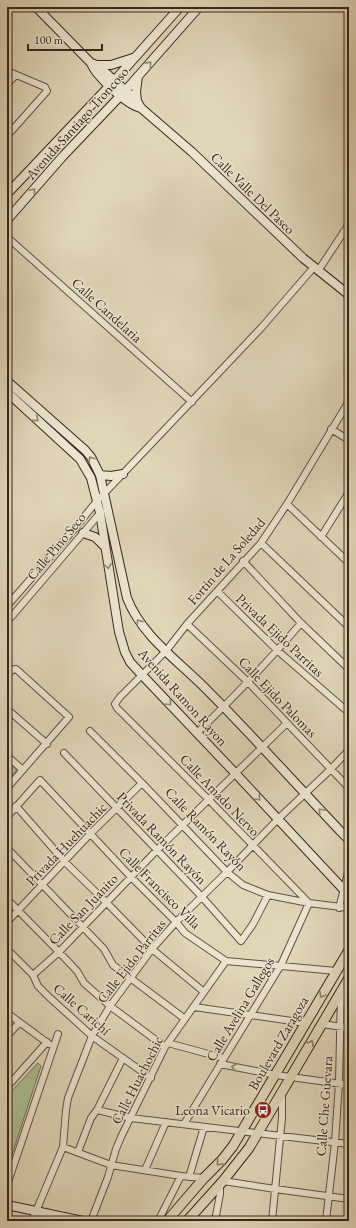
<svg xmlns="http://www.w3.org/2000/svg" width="356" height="1228" font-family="'EB Garamond',serif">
<rect width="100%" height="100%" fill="#dfd5b7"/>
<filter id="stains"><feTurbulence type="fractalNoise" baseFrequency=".005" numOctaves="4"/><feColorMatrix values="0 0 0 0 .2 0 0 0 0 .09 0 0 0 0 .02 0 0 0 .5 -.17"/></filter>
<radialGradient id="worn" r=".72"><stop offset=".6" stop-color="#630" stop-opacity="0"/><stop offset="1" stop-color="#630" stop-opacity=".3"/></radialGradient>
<path fill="#abbe93" stroke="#727258" d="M 7,761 L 17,770 L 7,781 Z
M 38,1063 L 41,1066 L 7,1170 L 7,1096 Z"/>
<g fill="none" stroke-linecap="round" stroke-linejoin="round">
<defs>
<path id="street" d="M 7,71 L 45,87 L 47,91 L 7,136
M 7,84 L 16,75
M 7,237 L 192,402
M 318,271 L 349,224
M 331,429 L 349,440
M 287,504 L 349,563
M 321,537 L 349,492
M 261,543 L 349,627
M 243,561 L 301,623 L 349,669
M 217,591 L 278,651 L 347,711 L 349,712
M 7,606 L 75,528 L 97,501 L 262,327 L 314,267
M 7,622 L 101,512
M 187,624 L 248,682 L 349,788
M 7,676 L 12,670 L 16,669 L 69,717 L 7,788
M 7,709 L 47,744
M 90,731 L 142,783 L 227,872 L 243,885 L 268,895 L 309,903 L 349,908
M 197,733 C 233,698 268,662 301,623
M 64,753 L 202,897 L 241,941 L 253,924 L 268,895
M 7,756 L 23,770
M 16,806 L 65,862 L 106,902 L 152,949 L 204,992
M 7,817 L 40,780 L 130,876 L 176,922 L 185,933 L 226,961 L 336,971
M 7,848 L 104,949 L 113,965 L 185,1019
M 7,899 L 59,952 L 77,971 L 84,983 L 110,1006 L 165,1047
M 339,908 L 349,869
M 7,922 L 91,833 L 142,783
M 7,949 L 33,975 L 38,986 L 49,997 L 92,1036 L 151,1078
M 33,975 L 59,952 L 157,850 L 287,723
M 194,1007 L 306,1023
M 7,1013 L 49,1044
M 322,1024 L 349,1028
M 7,1036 L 19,1023
M 168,1043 L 223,1058
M 220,1064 L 276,1075 L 349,1085
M 7,1087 L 47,1042
M 97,1110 L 131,1118 L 349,1144
M 184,1124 L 281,965 L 309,903 L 208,799 L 117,708 L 115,704 L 120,697 L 166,651 L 187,624 L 261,543 L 287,504 L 349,401
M 63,1147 L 111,1165 L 181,1176 L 204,1178
M 78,1152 L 91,1118 L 97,1110 L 123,1058
M 145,1170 L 166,1122
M 189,1177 L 204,1127
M 223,1181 L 275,1189 L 349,1199
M 7,1185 L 58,1034
M 32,1221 L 63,1147 L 66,1110 L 68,1098 L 92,1036 L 110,1006 L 152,949 L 176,922 L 227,872 L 278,819 L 330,770 L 349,750
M 91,1221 L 108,1177 L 116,1149 L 121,1137 L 165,1047 L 226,961
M 158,1221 L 181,1176
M 215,1221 L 220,1194 L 220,1184
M 272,1221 L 282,1118 L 282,1094
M 326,1221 L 335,1142 L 339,1083 L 341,993"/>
<path id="secondary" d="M 36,7 L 91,63 C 96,76 127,105 141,108
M 91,63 L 97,65 L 137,101 L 141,108 L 192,152 L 303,258 L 349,295
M 97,65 L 111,65 L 133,58
M 137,101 L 136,92 L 138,76
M 7,194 L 114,81 L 180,7
M 7,220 L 63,156 L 125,91 L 199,7
M 7,381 L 85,450 L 91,457 L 100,475 L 127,598 C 142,637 180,662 208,691 C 255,738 299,788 345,836 L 349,839
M 7,392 L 80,459 L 91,478 L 100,513 L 119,632 L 125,652 L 130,662 L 142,675 L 236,774 L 344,890 L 349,897
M 100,475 L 111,476 L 123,474
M 83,533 L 95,537 L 105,547
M 7,1205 L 83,1221"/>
<path id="primary" d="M 167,1221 L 204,1178 L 222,1160 L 233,1146 L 349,950
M 187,1221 L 223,1181 L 249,1148 L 349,978"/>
</defs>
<use href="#street" stroke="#625243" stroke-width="8"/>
<use href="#secondary" stroke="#38271c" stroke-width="10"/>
<use href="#primary" stroke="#38271c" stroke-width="11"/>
<use href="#street" stroke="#eae4d0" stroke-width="6"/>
<use href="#secondary" stroke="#eae4d0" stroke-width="8"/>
<use href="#primary" stroke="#dfd5b7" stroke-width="9"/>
</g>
<defs><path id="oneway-chevron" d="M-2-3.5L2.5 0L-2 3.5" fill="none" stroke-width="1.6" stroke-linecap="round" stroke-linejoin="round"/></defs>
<g stroke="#918676">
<use href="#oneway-chevron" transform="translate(149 64) rotate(-48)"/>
<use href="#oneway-chevron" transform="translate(33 191) rotate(-49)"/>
<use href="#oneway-chevron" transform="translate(36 419) rotate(42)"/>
<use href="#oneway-chevron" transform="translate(91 459) rotate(-123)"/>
<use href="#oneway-chevron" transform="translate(108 566) rotate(81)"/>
<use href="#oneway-chevron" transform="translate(139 622) rotate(-125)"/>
<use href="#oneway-chevron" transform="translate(169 703) rotate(46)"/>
<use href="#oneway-chevron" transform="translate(258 798) rotate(47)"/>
<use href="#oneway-chevron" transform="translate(321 811) rotate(-133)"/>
<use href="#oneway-chevron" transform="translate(234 1067) rotate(-169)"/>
</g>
<g stroke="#8c7e6a">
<use href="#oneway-chevron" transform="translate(322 995) rotate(120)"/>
<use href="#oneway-chevron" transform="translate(311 1043) rotate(-60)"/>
<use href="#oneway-chevron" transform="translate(219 1163) rotate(133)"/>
</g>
<defs>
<symbol id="bus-disc" viewBox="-11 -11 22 22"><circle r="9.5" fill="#8f2418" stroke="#eae4d0"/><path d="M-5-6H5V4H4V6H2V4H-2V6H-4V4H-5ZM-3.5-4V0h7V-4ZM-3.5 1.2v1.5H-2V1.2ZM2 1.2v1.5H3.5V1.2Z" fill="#fff"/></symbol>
</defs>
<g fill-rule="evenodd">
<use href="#bus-disc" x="253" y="1100" width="20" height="20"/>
</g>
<g text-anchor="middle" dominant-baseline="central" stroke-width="3" stroke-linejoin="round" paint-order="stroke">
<g font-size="14" fill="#38271c" stroke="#eae4d0">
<text transform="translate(77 123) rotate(-48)">Avenida Santiago Troncoso</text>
<text transform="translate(253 193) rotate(44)">Calle Valle Del Paseo</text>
<text transform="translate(107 310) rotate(42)">Calle Candelaria</text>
<text transform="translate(56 546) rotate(-50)">Calle Pino Seco</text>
<text transform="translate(226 561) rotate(-49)">Fortin de La Soledad</text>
<text transform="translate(280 635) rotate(43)">Privada Ejido Parritas</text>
<text transform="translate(183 697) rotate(48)">Avenida Ramon Rayon</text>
<text transform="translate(278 697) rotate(46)">Calle Ejido Palomas</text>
<text transform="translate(220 795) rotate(46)">Calle Amado Nervo</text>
<text transform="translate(206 829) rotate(46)">Calle Ramón Rayón</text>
<text transform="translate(162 838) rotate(46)">Privada Ramón Rayón</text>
<text transform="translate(66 844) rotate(-46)">Privada Huehuachic</text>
<text transform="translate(160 888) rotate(45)">Calle Francisco Villa</text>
<text transform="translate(83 909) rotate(-46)">Calle San Juanito</text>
<text transform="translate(131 961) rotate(-52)">Calle Ejido Parritas</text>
<text transform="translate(82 1009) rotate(41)">Calle Carichí</text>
<text transform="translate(240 1009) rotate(-59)">Calle Avelina Gallegos</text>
<text transform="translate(278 1043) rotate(-60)">Boulevard Zaragoza</text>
<text transform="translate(137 1080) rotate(-63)">Calle Huachochic</text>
<text transform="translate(324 1106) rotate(-86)">Calle Che Guevara</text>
</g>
<g font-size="14" fill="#38271c" stroke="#eae4d0" text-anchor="end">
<text x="250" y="1110">Leona Vicario</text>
</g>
</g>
<rect width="356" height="1228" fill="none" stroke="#dfd5b7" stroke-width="24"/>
<rect x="8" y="8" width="340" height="1212" fill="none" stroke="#38271c" stroke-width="2"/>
<rect x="12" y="12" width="332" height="1204" fill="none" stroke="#38271c"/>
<path d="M28 44v6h74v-6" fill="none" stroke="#38271c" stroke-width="2"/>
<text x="34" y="44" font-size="12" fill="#38271c" stroke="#eae4d0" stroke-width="3" paint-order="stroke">100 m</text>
<rect width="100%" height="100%" filter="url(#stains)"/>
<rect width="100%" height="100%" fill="url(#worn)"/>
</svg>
